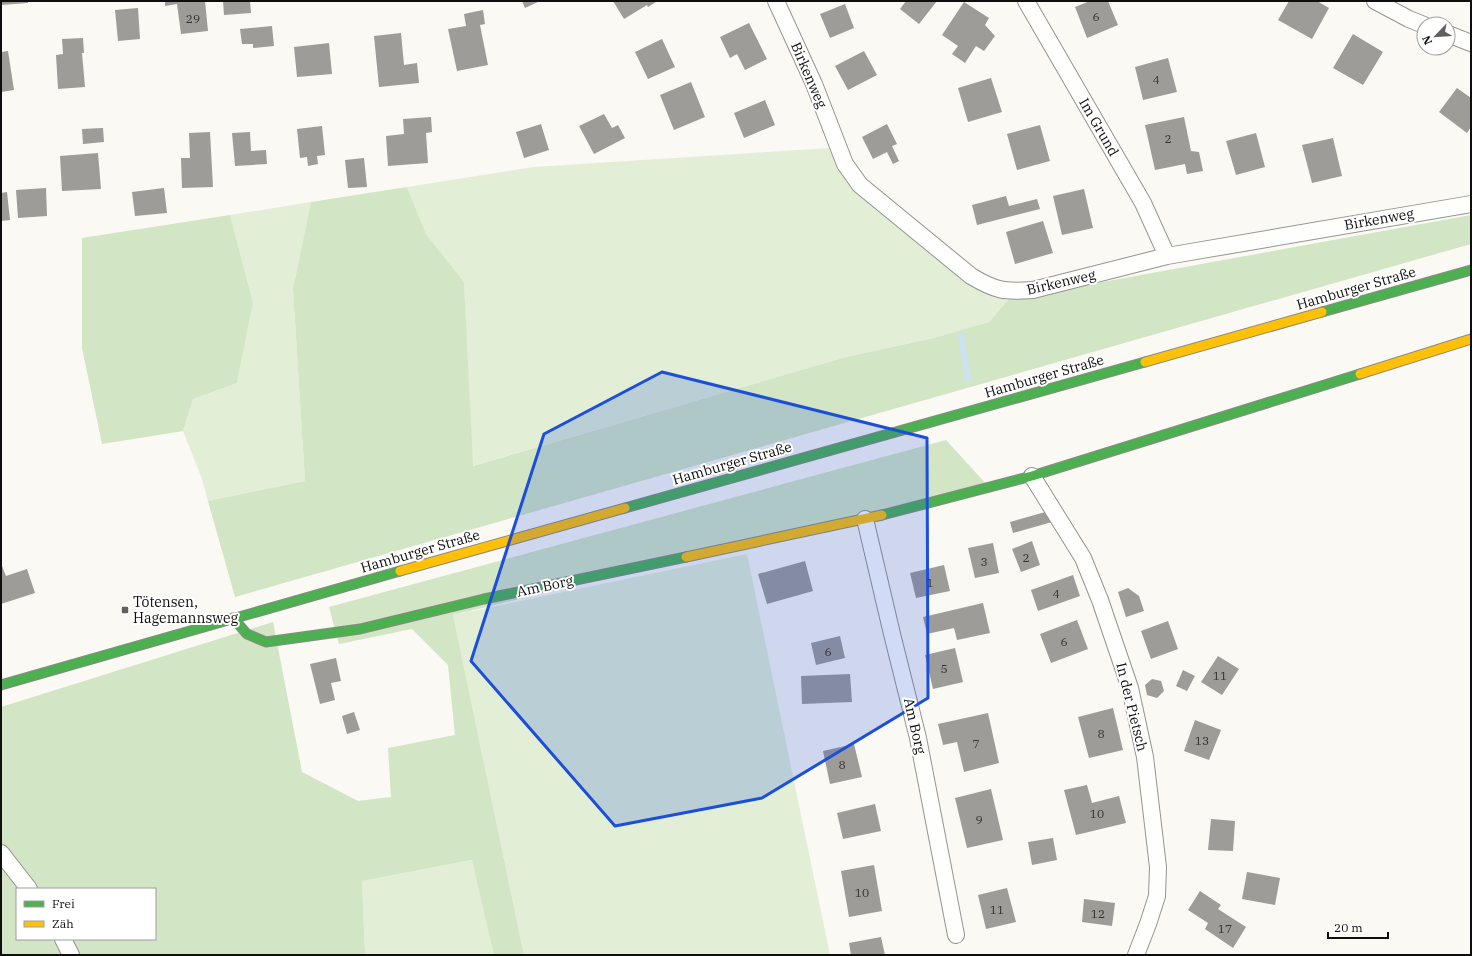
<svg xmlns="http://www.w3.org/2000/svg" width="1472" height="956" font-family="'IBM Plex Serif',serif">
<rect width="100%" height="100%" fill="#faf9f3"/>
<path fill="#e2eed5" d="M 830,148 L 847,182 L 973,287 L 1009,299 L 989,322 L 934,338 L 846,357 L 472,466 L 464,282 L 426,234 L 407,187 L 534,167 Z
M 311,202 L 293,289 L 305,481 L 208,501 L 202,479 L 183,431 L 193,399 L 237,383 L 253,303 L 230,215 Z
M 747,554 L 830,955 L 524,955 L 453,615 Z
M 473,860 L 494,955 L 365,955 L 362,881 Z"/>
<path fill="#d2e5c4" fill-rule="evenodd" d="M 407,187 L 426,234 L 464,282 L 473,466 L 846,357 L 934,338 L 989,322 L 1009,299 L 1471,215 L 1471,244 L 235,597 L 208,501 L 305,481 L 293,289 L 311,202 Z
M 230,215 L 253,303 L 237,383 L 193,399 L 183,431 L 102,444 L 82,348 L 82,238 Z
M 946,440 L 988,486 L 453,615 L 524,955 L 494,955 L 472,860 L 362,881 L 365,955 L 1,955 L 1,707 L 273,622 L 302,772 L 358,801 L 391,797 L 388,748 L 455,735 L 448,665 L 412,629 L 339,644 L 329,607 ZM 17,889 L 155,889 L 155,939 L 17,939 Z"/>
<g fill="none" stroke-linecap="round" stroke-linejoin="round">
<path stroke="#cde2f1" stroke-width="6" d="M 961,336 L 968,379"/>
</g>
<path fill="#9e9c98" d="M 1,1 L 28,1 L 28,3 L 1,5 Z
M 165,1 L 205,1 L 208,31 L 181,34 L 177,4 L 165,6 Z
M 223,1 L 250,1 L 251,13 L 224,15 Z
M 522,1 L 540,1 L 525,8 Z
M 613,1 L 655,1 L 656,2 L 648,7 L 647,5 L 624,19 Z
M 906,1 L 937,1 L 919,24 L 900,9 Z
M 1090,1 L 1108,1 L 1118,25 L 1087,38 L 1075,7 Z
M 1289,1 L 1317,1 L 1329,8 L 1312,39 L 1278,20 Z
M 964,2 L 989,18 L 985,25 L 995,36 L 984,51 L 976,46 L 965,63 L 952,54 L 958,46 L 942,35 Z
M 845,4 L 854,28 L 830,38 L 820,14 Z
M 138,8 L 140,39 L 118,41 L 115,10 Z
M 483,10 L 485,24 L 480,25 L 488,65 L 457,71 L 448,29 L 466,26 L 464,14 Z
M 749,23 L 767,59 L 745,70 L 737,54 L 730,58 L 720,37 Z
M 272,26 L 274,46 L 253,48 L 253,44 L 242,44 L 240,29 Z
M 401,33 L 404,65 L 417,63 L 419,83 L 379,87 L 374,36 Z
M 1353,34 L 1383,52 L 1363,85 L 1333,68 Z
M 83,38 L 84,53 L 82,53 L 85,87 L 58,89 L 56,55 L 63,54 L 62,39 Z
M 662,39 L 675,67 L 648,79 L 635,52 Z
M 329,43 L 332,74 L 297,77 L 294,47 Z
M 8,51 L 14,90 L 1,92 L 1,52 Z
M 864,51 L 877,75 L 848,90 L 835,66 Z
M 1168,58 L 1177,92 L 1143,100 L 1135,67 Z
M 991,78 L 1002,112 L 968,122 L 958,88 Z
M 691,82 L 705,117 L 674,130 L 660,95 Z
M 1457,88 L 1471,98 L 1471,127 L 1467,133 L 1439,112 Z
M 765,100 L 775,125 L 744,138 L 734,113 Z
M 604,114 L 612,128 L 618,125 L 625,138 L 594,154 L 579,126 Z
M 431,117 L 432,132 L 426,133 L 428,163 L 388,166 L 386,136 L 404,134 L 403,119 Z
M 1184,117 L 1191,151 L 1199,152 L 1203,171 L 1187,174 L 1185,164 L 1155,170 L 1145,125 Z
M 541,124 L 549,150 L 524,158 L 516,132 Z
M 887,124 L 897,144 L 892,146 L 899,161 L 893,164 L 887,152 L 873,159 L 862,137 Z
M 1040,125 L 1050,161 L 1017,170 L 1007,134 Z
M 322,126 L 325,155 L 317,156 L 318,164 L 308,166 L 307,157 L 300,158 L 297,129 Z
M 103,128 L 104,142 L 83,144 L 82,129 Z
M 210,132 L 213,187 L 182,188 L 181,158 L 190,158 L 189,133 Z
M 250,132 L 251,151 L 266,150 L 267,164 L 235,166 L 232,133 Z
M 1256,133 L 1265,167 L 1236,175 L 1226,141 Z
M 1333,138 L 1342,176 L 1312,183 L 1302,145 Z
M 98,153 L 101,189 L 62,191 L 60,156 Z
M 364,158 L 367,187 L 348,188 L 345,160 Z
M 46,188 L 47,216 L 18,218 L 16,190 Z
M 164,188 L 167,213 L 135,216 L 132,192 Z
M 1084,189 L 1093,228 L 1062,235 L 1053,196 Z
M 7,192 L 10,220 L 1,221 L 1,193 Z
M 1006,196 L 1009,206 L 1037,199 L 1040,209 L 977,225 L 972,205 Z
M 1043,221 L 1053,253 L 1015,264 L 1006,232 Z
M 1049,511 L 1052,522 L 1013,533 L 1010,522 Z
M 1032,541 L 1040,565 L 1021,572 L 1012,549 Z
M 993,543 L 999,573 L 975,578 L 968,548 Z
M 805,561 L 813,591 L 767,604 L 758,574 Z
M 944,565 L 950,591 L 916,598 L 910,573 Z
M 1,566 L 2,566 L 6,576 L 27,569 L 35,593 L 1,604 Z
M 1073,575 L 1080,596 L 1038,611 L 1031,590 Z
M 1128,588 L 1139,596 L 1144,611 L 1126,617 L 1118,592 Z
M 983,603 L 990,633 L 957,640 L 954,628 L 927,634 L 923,617 Z
M 1077,620 L 1088,649 L 1051,663 L 1040,634 Z
M 1168,621 L 1178,649 L 1151,659 L 1141,631 Z
M 840,636 L 845,658 L 816,665 L 811,643 Z
M 955,648 L 963,682 L 933,689 L 925,655 Z
M 1218,656 L 1239,669 L 1222,695 L 1201,682 Z
M 336,658 L 341,681 L 331,683 L 335,700 L 320,704 L 310,664 Z
M 1183,670 L 1195,676 L 1187,691 L 1176,686 Z
M 850,674 L 852,702 L 802,704 L 801,676 Z
M 1152,679 L 1161,681 L 1164,691 L 1157,698 L 1147,695 L 1145,685 Z
M 1113,708 L 1123,750 L 1089,758 L 1078,717 Z
M 354,712 L 360,730 L 347,734 L 342,716 Z
M 988,713 L 999,763 L 964,772 L 957,742 L 943,745 L 938,724 Z
M 1195,720 L 1221,730 L 1209,760 L 1184,751 Z
M 854,744 L 862,777 L 830,784 L 823,751 Z
M 1087,785 L 1092,803 L 1119,796 L 1126,823 L 1076,835 L 1064,790 Z
M 991,789 L 1003,840 L 967,848 L 955,798 Z
M 875,804 L 881,831 L 843,839 L 837,813 Z
M 1211,819 L 1235,821 L 1233,851 L 1208,850 Z
M 1053,838 L 1057,860 L 1032,865 L 1028,842 Z
M 874,865 L 882,911 L 849,917 L 841,871 Z
M 1247,872 L 1280,878 L 1275,905 L 1242,899 Z
M 1007,888 L 1016,922 L 986,929 L 978,895 Z
M 1200,891 L 1221,905 L 1218,909 L 1246,927 L 1233,948 L 1205,929 L 1208,923 L 1188,910 Z
M 1084,899 L 1115,903 L 1112,926 L 1082,922 Z
M 881,937 L 885,955 L 851,955 L 849,943 Z"/>
<g fill="none" stroke-linecap="round" stroke-linejoin="round">
<defs>
<path id="street" d="M 776,1 L 814,84 L 845,164 L 860,185 L 971,276 C 996,291 1004,292 1033,290 L 1167,256 L 1471,204
M 1026,1 L 1143,203 L 1167,256
M 1375,1 L 1409,19 L 1424,25
M 1448,34 L 1471,43
M 1032,476 L 1083,558 L 1100,600 L 1130,688 L 1145,757 L 1158,867 L 1157,896 L 1148,924 L 1136,955
M 865,519 L 892,634 L 918,738 L 956,935
M 1,853 L 29,889
M 63,939 L 71,955"/>
<path id="fast" d="M 1322,312 L 1471,270
M 625,508 L 1145,362
M 882,515 L 1032,476 L 1360,374
M 233,618 L 247,634 L 266,642 L 360,629 L 484,599 L 686,557
M 1,685 L 400,571"/>
<path id="slow" d="M 1145,362 L 1322,312
M 1360,374 L 1471,339
M 686,557 L 882,515
M 400,571 L 625,508"/>
</defs>
<use href="#street" stroke="#949491" stroke-width="18"/>
<use href="#fast" stroke="#8b8a88" stroke-width="11"/>
<use href="#slow" stroke="#8b8a88" stroke-width="11"/>
<use href="#street" stroke="#fefefd" stroke-width="16"/>
<use href="#fast" stroke="#4caf50" stroke-width="9"/>
<use href="#slow" stroke="#ffc107" stroke-width="9"/>
</g>
<path fill="#1d4ed8" fill-opacity="0.2" stroke="#1d4ed8" stroke-width="3" stroke-linejoin="round" d="M 662,372 L 927,438 L 928,698 L 762,798 L 615,826 L 471,661 L 544,434 Z"/>
<rect fill="#61605e" stroke="#fff" stroke-width="1.5" x="121" y="606" width="8" height="8" rx="2"/>
<g text-anchor="middle" dominant-baseline="central" stroke-width="4" stroke-linejoin="round" paint-order="stroke">
<g font-size="12" fill="#323230">
<text x="1096" y="16">6</text>
<text x="193" y="18">29</text>
<text x="1156" y="79">4</text>
<text x="1168" y="138">2</text>
<text x="1026" y="557">2</text>
<text x="984" y="561">3</text>
<text x="930" y="582">1</text>
<text x="1056" y="593">4</text>
<text x="1064" y="641">6</text>
<text x="828" y="651">6</text>
<text x="944" y="668">5</text>
<text x="1220" y="675">11</text>
<text x="1101" y="733">8</text>
<text x="1202" y="740">13</text>
<text x="976" y="743">7</text>
<text x="842" y="764">8</text>
<text x="1097" y="813">10</text>
<text x="979" y="819">9</text>
<text x="862" y="892">10</text>
<text x="997" y="909">11</text>
<text x="1098" y="913">12</text>
<text x="1225" y="928">17</text>
</g>
<g font-size="14" fill="#0e0e0e" stroke="#fff">
<text transform="translate(809 75) rotate(67)">Birkenweg</text>
<text transform="translate(1099 127) rotate(60)">Im Grund</text>
<text transform="translate(1379 219) rotate(-10)">Birkenweg</text>
<text transform="translate(1061 282) rotate(-13)">Birkenweg</text>
<text transform="translate(1356 288) rotate(-16)">Hamburger Straße</text>
<text transform="translate(1044 376) rotate(-16)">Hamburger Straße</text>
<text transform="translate(732 463) rotate(-16)">Hamburger Straße</text>
<text transform="translate(420 551) rotate(-16)">Hamburger Straße</text>
<text transform="translate(545 586) rotate(-12)">Am Borg</text>
<text transform="translate(1132 707) rotate(76)">In der Pietsch</text>
<text transform="translate(915 726) rotate(77)">Am Borg</text>
</g>
<g font-size="14" fill="#0e0e0e" stroke="#fff" text-anchor="start">
<text x="133" y="602">Tötensen,<tspan x="133" dy="16">Hagemannsweg</tspan></text>
</g>
</g>
<rect width="1472" height="956" fill="none" stroke="#0e0e0e" stroke-width="4"/>
<rect x="16" y="888" width="140" height="52" fill="#ffffff" stroke="#9f9f9f"/>
<rect x="24" y="901" width="20" height="6" fill="#4caf50" stroke="#9f9f9f"/>
<text x="52" y="908" font-size="12" fill="#0e0e0e">Frei</text>
<rect x="24" y="921" width="20" height="6" fill="#ffc107" stroke="#9f9f9f"/>
<text x="52" y="928" font-size="12" fill="#0e0e0e">Zäh</text>
<g transform="translate(1436 36) rotate(245)"><circle r="19" fill="#ffffff" stroke="#9f9f9f"/>
<path d="M0-3L7 15L0 10L-7 15Z" fill="#61605e"/>
<text y="-6" font-size="11" font-weight="bold" text-anchor="middle" fill="#0e0e0e">N</text>
</g>
<path d="M1328 932v6h60v-6" fill="none" stroke="#0e0e0e" stroke-width="2"/>
<text x="1334" y="932" font-size="12" fill="#0e0e0e" stroke="#ffffff" stroke-width="3" paint-order="stroke">20 m</text>
</svg>
